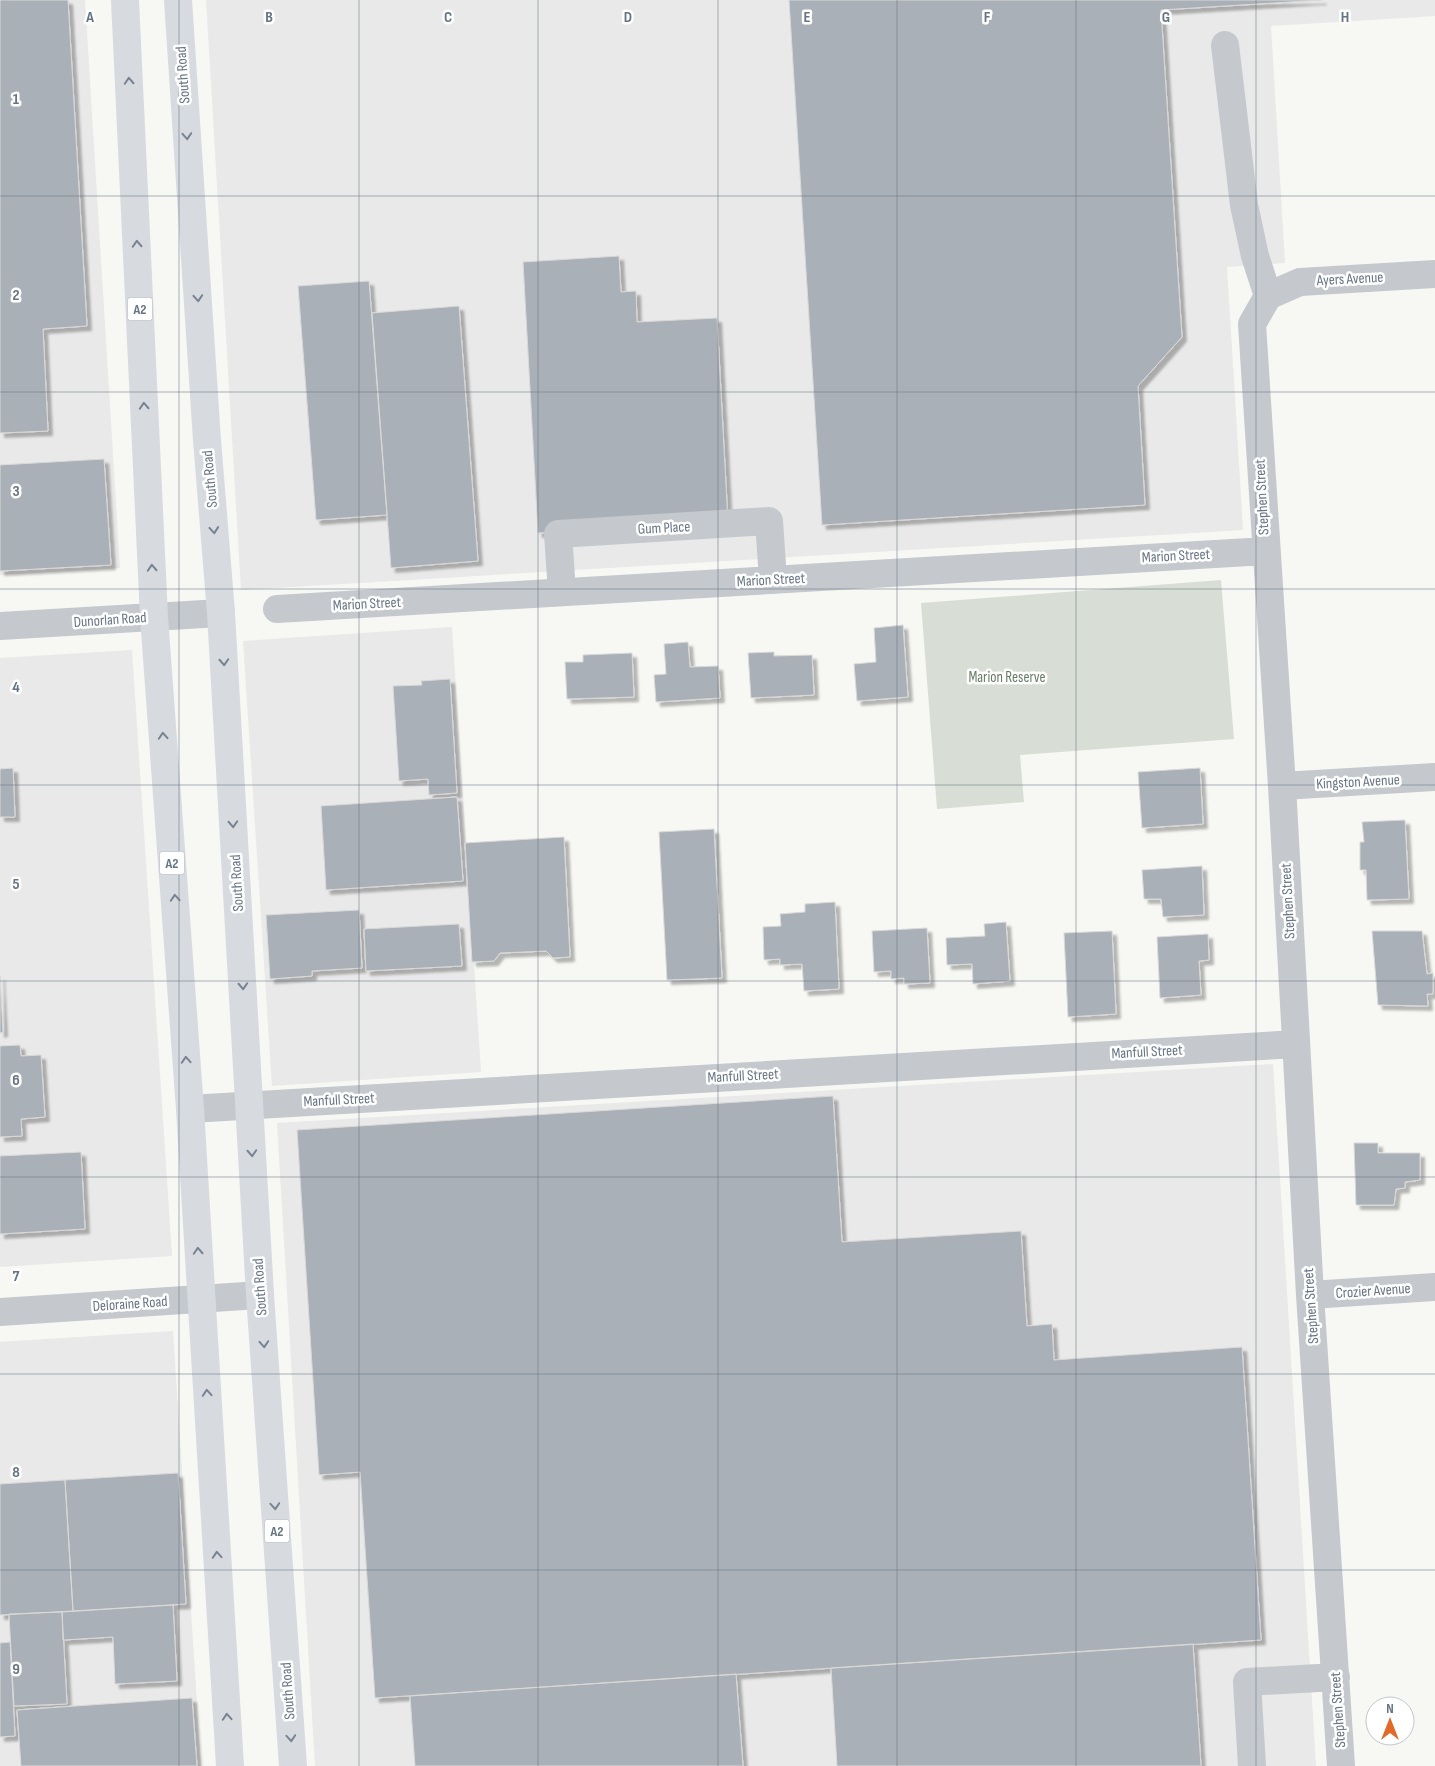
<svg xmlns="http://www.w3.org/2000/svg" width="1435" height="1766" font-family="'Sofia Sans Condensed',sans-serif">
<defs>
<filter id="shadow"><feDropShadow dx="4.5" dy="4.5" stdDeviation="1" flood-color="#0004"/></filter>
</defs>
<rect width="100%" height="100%" fill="#f7f7f4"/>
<path fill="#e8e9e8" d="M 0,0 L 85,0 L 120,568 L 0,575 Z
M 206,0 L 1435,0 L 1435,16 L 1271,26 L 1285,263 L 1227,267 L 1243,530 L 241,590 Z
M 452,627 L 481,1072 L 272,1086 L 243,641 Z
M 132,650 L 172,1256 L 0,1267 L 0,658 Z
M 1273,1064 L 1316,1766 L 315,1766 L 277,1123 Z
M 173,1331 L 201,1766 L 0,1766 L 0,1342 Z"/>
<path fill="#d8ded5" d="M 1221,580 L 1234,739 L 1020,755 L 1024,802 L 937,809 L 921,603 Z"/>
<path fill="#aab0b7" stroke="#d9d9d7" filter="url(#shadow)" d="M 0,0 L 68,0 L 87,326 L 43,329 L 48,431 L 0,433 Z
M 789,0 L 1322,0 L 1161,10 L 1182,337 L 1138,386 L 1145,505 L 822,525 Z
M 619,256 L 621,292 L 636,291 L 637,322 L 717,318 L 728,522 L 538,533 L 523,262 Z
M 369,281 L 387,515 L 316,520 L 298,286 Z
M 459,306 L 478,561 L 391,568 L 372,313 Z
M 104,459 L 111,565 L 0,571 L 0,465 Z
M 903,625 L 908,697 L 857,701 L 854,664 L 876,662 L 874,628 Z
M 688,642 L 690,667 L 718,666 L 720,698 L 656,702 L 654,675 L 666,674 L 664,644 Z
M 774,652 L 774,656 L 812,655 L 814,695 L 751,698 L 748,653 Z
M 632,653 L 634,697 L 567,699 L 565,662 L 583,662 L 583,655 Z
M 450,679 L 457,793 L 429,795 L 428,779 L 399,781 L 393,686 L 422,685 L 421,681 Z
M 13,768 L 15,817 L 0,817 L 0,769 Z
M 1200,768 L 1203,824 L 1142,828 L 1138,772 Z
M 457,797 L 463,881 L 326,890 L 321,806 Z
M 1405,820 L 1409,899 L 1367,900 L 1366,870 L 1360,870 L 1360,842 L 1364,842 L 1362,822 Z
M 714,829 L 722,978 L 667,980 L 659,832 Z
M 564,837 L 570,957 L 553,958 L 546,951 L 500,953 L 494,961 L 472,962 L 465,843 Z
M 1202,866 L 1204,915 L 1163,917 L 1161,899 L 1144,899 L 1142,870 Z
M 835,902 L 839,989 L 804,991 L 802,964 L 780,965 L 780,959 L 764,960 L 763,927 L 781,926 L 780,914 L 805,912 L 805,904 Z
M 359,910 L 362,968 L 312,971 L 312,976 L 270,979 L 266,915 Z
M 1006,922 L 1010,981 L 973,984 L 972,964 L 947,965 L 946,938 L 985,936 L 984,924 Z
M 459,924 L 462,966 L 366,971 L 364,929 Z
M 927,928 L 930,983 L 904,984 L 904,978 L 891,979 L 891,971 L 874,972 L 872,931 Z
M 1112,931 L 1116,1014 L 1068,1017 L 1064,933 Z
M 1372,931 L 1422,931 L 1427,974 L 1433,973 L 1433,994 L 1427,994 L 1428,1006 L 1378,1005 Z
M 1208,934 L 1209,960 L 1199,961 L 1201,995 L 1160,998 L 1157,937 Z
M 0,976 L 3,1032 L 0,1033 Z
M 20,1045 L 21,1056 L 41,1055 L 45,1117 L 21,1119 L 22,1136 L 0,1137 L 0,1046 Z
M 833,1096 L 842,1242 L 1021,1231 L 1027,1326 L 1052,1324 L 1054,1360 L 1242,1347 L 1261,1640 L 375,1698 L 360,1472 L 319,1475 L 297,1130 Z
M 1354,1143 L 1378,1143 L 1378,1153 L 1420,1153 L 1420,1180 L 1405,1182 L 1405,1188 L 1396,1189 L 1394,1205 L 1356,1205 Z
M 81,1152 L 85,1229 L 0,1234 L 0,1156 Z
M 178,1473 L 186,1604 L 73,1611 L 65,1480 Z
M 65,1480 L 73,1611 L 0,1615 L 0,1484 Z
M 173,1605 L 177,1681 L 115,1684 L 113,1637 L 63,1640 L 62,1612 Z
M 62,1612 L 67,1704 L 14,1706 L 9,1614 Z
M 10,1642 L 15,1736 L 0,1737 L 0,1643 Z
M 1193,1644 L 1201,1766 L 837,1766 L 831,1668 Z
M 736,1674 L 743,1766 L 415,1766 L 410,1696 Z
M 192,1698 L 197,1766 L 21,1766 L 17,1710 Z"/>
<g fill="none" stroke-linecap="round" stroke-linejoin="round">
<path stroke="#c5c8cc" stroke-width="28" d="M 1225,45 L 1244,205 L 1255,256 L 1268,296 L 1252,324 L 1282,786 L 1310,1295 L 1341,1766
M 1268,296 L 1300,282 L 1435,274
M 562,592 L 558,534 L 769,521 L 773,580
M 277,609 L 1266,551
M 0,626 L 221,613
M 1282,786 L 1435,777
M 190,1109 L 1296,1044
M 1310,1295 L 1435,1287
M 0,1312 L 260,1295
M 1252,1766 L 1247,1682 L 1336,1677"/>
<path stroke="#d7dadf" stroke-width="28" d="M 125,0 L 154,617 L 190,1109 L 230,1766
M 178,0 L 207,440 L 221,613 L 260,1295 L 293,1766"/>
</g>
<defs><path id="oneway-chevron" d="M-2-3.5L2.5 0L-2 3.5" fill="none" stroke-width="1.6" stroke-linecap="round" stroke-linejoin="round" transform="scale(1.25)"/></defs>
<g stroke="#788392">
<use href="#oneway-chevron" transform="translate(129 81) rotate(-93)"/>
<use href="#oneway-chevron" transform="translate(187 136) rotate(86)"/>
<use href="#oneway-chevron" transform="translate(137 244) rotate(-93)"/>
<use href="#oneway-chevron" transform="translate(198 298) rotate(86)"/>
<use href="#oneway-chevron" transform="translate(144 406) rotate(-93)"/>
<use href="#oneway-chevron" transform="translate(214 530) rotate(85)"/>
<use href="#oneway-chevron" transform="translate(152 568) rotate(-93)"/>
<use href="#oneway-chevron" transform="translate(224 662) rotate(87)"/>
<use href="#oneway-chevron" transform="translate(163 736) rotate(-94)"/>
<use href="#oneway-chevron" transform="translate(233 824) rotate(87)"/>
<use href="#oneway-chevron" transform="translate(175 898) rotate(-94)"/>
<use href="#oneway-chevron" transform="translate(243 986) rotate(87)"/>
<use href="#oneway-chevron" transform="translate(186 1060) rotate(-94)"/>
<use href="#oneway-chevron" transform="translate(252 1153) rotate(87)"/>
<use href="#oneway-chevron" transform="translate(198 1251) rotate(-93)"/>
<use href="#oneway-chevron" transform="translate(264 1344) rotate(86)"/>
<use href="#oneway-chevron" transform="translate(207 1393) rotate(-94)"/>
<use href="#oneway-chevron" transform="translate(275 1506) rotate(86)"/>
<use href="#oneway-chevron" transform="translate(217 1555) rotate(-94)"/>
<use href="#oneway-chevron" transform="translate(227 1717) rotate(-94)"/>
<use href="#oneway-chevron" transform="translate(291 1738) rotate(86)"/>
</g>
<path fill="none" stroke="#677485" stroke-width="1" stroke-opacity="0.55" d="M 179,0 L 179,1766M 359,0 L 359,1766M 538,0 L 538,1766M 718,0 L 718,1766M 897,0 L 897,1766M 1076,0 L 1076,1766M 1256,0 L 1256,1766M 0,196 L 1435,196M 0,392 L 1435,392M 0,589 L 1435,589M 0,785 L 1435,785M 0,981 L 1435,981M 0,1177 L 1435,1177M 0,1374 L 1435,1374M 0,1570 L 1435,1570"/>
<g text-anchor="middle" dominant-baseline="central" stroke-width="5" stroke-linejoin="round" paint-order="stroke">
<g fill="#fff" stroke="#959eaa" stroke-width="1">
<rect x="127.5" y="297.5" width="25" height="23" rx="4"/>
<rect x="159.5" y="851.5" width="25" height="23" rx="4"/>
<rect x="264.5" y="1519.5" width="25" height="23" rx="4"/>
</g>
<g font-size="14" font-weight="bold" fill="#677485">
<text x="140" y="309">A2</text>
<text x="172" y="863">A2</text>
<text x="277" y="1531">A2</text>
</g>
<g font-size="15" fill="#677485" stroke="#fff">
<text transform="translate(183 75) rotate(-94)">South Road</text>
<text transform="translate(1350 279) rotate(-3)">Ayers Avenue</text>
<text transform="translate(210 479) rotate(-95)">South Road</text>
<text transform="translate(1262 497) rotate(-93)">Stephen Street</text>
<text transform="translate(664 528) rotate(-3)">Gum Place</text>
<text transform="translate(1176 556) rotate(-3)">Marion Street</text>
<text transform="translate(771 580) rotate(-3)">Marion Street</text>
<text transform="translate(367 604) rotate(-3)">Marion Street</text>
<text transform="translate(110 620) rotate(-4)">Dunorlan Road</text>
<text transform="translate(1358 782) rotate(-3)">Kingston Avenue</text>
<text transform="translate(237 883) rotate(-93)">South Road</text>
<text transform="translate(1288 901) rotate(-93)">Stephen Street</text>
<text transform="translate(1147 1052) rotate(-3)">Manfull Street</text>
<text transform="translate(743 1076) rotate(-3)">Manfull Street</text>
<text transform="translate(339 1100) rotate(-3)">Manfull Street</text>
<text transform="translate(260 1287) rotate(-94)">South Road</text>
<text transform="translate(1373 1291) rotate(-4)">Crozier Avenue</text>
<text transform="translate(130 1304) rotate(-4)">Deloraine Road</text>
<text transform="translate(1311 1306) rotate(-94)">Stephen Street</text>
<text transform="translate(288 1691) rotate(-94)">South Road</text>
<text transform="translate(1338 1710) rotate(-94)">Stephen Street</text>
</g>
<g font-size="15" fill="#677c65" stroke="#fff">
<text x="1007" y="677">Marion Reserve</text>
</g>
</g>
<g font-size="16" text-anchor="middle" font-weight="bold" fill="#677485" stroke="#fff" stroke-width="5" stroke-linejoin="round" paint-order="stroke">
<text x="90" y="22">A</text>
<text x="269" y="22">B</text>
<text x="448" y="22">C</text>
<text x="628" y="22">D</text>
<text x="807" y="22">E</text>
<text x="987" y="22">F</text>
<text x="1166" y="22">G</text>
<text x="1345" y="22">H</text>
<text x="16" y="104">1</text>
<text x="16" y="300">2</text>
<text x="16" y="496">3</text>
<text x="16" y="692">4</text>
<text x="16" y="889">5</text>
<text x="16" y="1085">6</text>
<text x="16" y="1281">7</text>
<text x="16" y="1477">8</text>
<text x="16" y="1674">9</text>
</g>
<g transform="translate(1390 1721)"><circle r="24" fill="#ffffff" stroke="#c2c7ce"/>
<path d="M0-4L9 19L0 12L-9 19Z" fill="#e1692a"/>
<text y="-8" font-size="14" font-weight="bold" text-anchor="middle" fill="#677485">N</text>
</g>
</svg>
